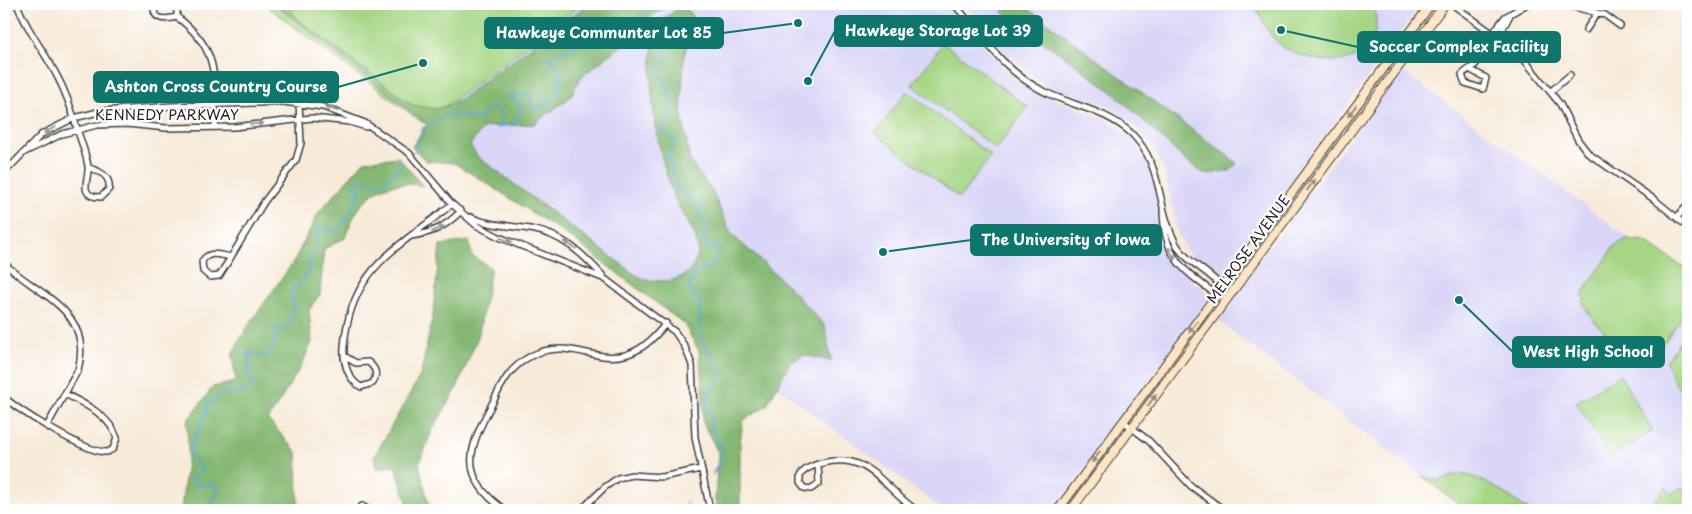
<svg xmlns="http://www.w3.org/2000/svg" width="1692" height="514" font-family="'Playpen Sans',sans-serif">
<rect width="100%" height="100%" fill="#fff"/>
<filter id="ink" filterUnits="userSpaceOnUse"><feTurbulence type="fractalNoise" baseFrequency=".02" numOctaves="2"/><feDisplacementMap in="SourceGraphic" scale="10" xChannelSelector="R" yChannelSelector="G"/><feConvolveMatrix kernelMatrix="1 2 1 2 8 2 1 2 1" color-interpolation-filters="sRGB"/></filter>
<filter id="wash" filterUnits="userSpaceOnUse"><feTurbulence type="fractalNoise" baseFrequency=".0096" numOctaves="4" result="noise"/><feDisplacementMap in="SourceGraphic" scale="20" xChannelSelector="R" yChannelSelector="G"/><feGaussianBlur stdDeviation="1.12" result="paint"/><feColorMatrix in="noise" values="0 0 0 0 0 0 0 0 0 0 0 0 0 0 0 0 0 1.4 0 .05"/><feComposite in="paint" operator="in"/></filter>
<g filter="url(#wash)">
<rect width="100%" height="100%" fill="#f8ead8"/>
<path fill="#dad6f7" d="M 264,4 L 949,4 L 989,52 L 1010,73 L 1049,97 L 1107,120 L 1136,144 L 1153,173 L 1164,235 L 1172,258 L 1190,279 L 1207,292 L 1209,300 L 1054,510 L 943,510 Z
M 963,4 L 1421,4 L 1220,279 L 1196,263 L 1185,248 L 1176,228 L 1165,173 L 1156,152 L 1139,130 L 1119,113 L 1103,104 L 1045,85 L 998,47 Z
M 1401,70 L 1632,240 L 1645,241 L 1688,271 L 1686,280 L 1688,282 L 1688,510 L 1466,510 L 1216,319 Z"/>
<path fill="#a6d684" stroke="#617950" d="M 264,4 L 583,4 L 423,123 Z
M 1255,4 L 1374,4 C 1388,68 1327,71 1285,48 C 1270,39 1261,19 1255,4 Z
M 943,43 L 1028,107 L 996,149 L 912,85 Z
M 907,91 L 991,156 L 959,198 L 875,133 Z
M 1627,239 L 1645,241 L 1688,271 L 1686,280 L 1688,309 L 1654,356 L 1627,357 L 1591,317 L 1583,302 L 1585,299 L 1582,296 C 1591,278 1606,262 1614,246 Z
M 1688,330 L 1688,398 L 1674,381 L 1666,361 Z
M 1620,375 L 1653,431 L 1610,457 L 1576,402 Z
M 1459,474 C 1486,477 1506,496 1529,510 L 1478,510 L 1470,505 L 1468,506 L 1470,510 L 1466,510 L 1422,476 L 1439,481 Z
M 1666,487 L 1671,494 L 1682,487 L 1688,496 L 1688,510 L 1643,510 L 1661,495 L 1660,492 Z"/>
<path fill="#84b772" stroke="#506a47" d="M 275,4 L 288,4 L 296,18 L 412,105 L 436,109 L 455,103 L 588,4 L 670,4 L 646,20 L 633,37 L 581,77 L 570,97 L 534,124 L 484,127 L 470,145 L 478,157 L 637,276 C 659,285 689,284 697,257 C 703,236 679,213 673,194 C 662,163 654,127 652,94 C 650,72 653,48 654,26 L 684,4 L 693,18 L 684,57 L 681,109 L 690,161 L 712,191 L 731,234 L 784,282 L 825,326 L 831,361 L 804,355 L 789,364 L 767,405 L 743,421 L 740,442 L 740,510 L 717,510 L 715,501 L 718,452 L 703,423 L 703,389 L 699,351 L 684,324 L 570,237 L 477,177 L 454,163 L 426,161 L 412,147 L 427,124 Z
M 998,4 L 1022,4 L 1237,163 L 1230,171 L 1205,174 L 1186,161 L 1115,94 L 1060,53 L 1009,21 Z
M 398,157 L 423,186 C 381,176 357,200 345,238 L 324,249 L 320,294 L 309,310 L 312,342 L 300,368 L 268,420 L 297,452 L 298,501 L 303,510 L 181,510 L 188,454 L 187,421 L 213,387 L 236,382 L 232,354 L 246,329 L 294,261 L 319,212 L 364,161 Z
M 469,241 L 472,256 L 491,268 L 478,337 L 456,390 L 432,430 L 419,464 L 430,510 L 410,510 L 395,466 L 376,468 L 374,457 L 421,374 L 433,314 L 440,245 Z"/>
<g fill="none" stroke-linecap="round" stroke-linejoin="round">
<path stroke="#59a8d3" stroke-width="2" d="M 660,22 L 658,33 L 666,58 L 660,61 C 658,81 664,75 669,90 C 672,102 669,123 662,132 L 675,141 L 668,156 L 678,192 L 702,206 L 697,218 L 708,225 L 702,238 L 709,247 L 716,245 L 719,255 L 710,267 L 695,271 L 688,288 L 699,298 L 701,339 L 722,374 L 707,397 L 711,427 L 724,452 L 713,474
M 415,151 L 423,128 L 450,113 L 478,119 L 494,106 L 502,117 L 498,128 L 518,120 L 521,104 L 507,96 L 531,94 L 530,104 L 537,111 L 558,94 L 561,69 L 549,59 C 566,48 585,41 606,38 L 610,27 L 635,25 L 644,9 L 661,10 L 664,4
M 205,510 L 210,509 L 219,488 L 208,483 L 197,487 L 191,479 L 202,471 L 191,455 L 193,439 L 200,430 L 208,404 L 221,394 L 248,391 L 254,384 L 250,379 L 248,353 L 265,357 L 275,344 L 276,329 L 289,325 L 294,305 L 291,291 C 311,279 313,249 319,227 L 334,232 L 344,223 L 361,191 L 354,186 L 362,179 L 383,184 L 403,163
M 685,510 L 687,502"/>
</g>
</g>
<g filter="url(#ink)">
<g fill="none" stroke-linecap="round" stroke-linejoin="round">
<defs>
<path id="minor" d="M 17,4 C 26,29 44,51 56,74 C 66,92 73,113 78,132 C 82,143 86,154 88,166 C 90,178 76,197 101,197 L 109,189 C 111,176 100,171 89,168
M 154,4 C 152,21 165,20 177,17 C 221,50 214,78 215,127
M 177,4 L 177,17
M 954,4 C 980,33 1001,67 1036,87 C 1067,106 1104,108 1131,133 C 1164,165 1156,207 1176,244 C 1187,264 1211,271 1222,288
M 1452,4 L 1518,52 L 1560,104 L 1578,140 L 1589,154 L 1655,200 L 1688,227
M 1563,4 L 1605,15 L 1620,26
M 1586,30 L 1597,13
M 1493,33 L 1505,17 L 1527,4
M 1499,36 L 1510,15
M 1469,69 L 1486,78 L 1483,89 L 1465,83 L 1462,75 C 1465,71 1469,69 1474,66 L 1497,35
M 1550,92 L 1570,75
M 25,152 L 62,134 L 97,125 L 127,124 L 166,128 L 234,127 L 312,118 L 350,122 L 366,127
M 4,173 L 42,134 L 74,118 L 102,111 L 171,106 L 283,102 L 323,107 L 365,123 L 409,153 L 452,204 L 476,225 L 499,237 L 605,279 L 675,332 L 685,347 L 692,365 L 695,437 L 710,510
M 1163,207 C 1163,256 1180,268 1217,295 L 1218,295
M 470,217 C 490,226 509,225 530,229 C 562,234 583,254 603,276
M 1677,217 L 1688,205
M 411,236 C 433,233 445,227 461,211
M 231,257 L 219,276 L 210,277 L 203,271 L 202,261 C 210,250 220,255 231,257 L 264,202 L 296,160 L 301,143 L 299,103
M 4,263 C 38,296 94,310 78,370 L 47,426
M 344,356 L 356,363 L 368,362 C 376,368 378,374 373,383 L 361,387 C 347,379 343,361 344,347 C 350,267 399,248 452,204
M 4,397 C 21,412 86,453 107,452 L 113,449 L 117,438 C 109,415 85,404 65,394
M 1123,421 L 1149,441 L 1191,486 L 1224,510
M 818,464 L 819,483 L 811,489 L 804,488 L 800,483 L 800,476 C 804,468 814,465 822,463 C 870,451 883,488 916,510
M 358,510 L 362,506 L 369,510
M 505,510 C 456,476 469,447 493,402 C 502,383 511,366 531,356 C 582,330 615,391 666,323
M 581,510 L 605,487 L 618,478 L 632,475 L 662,477 L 701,469"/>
<path id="secondary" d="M 1058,510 L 1431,4
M 1071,510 L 1445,4"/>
</defs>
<use href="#minor" stroke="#3d3b38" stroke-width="8"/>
<use href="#secondary" stroke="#3d3b38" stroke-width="10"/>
<use href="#minor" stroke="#fff" stroke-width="5"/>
<use href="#secondary" stroke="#fde5c5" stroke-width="8"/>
</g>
<defs><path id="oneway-solid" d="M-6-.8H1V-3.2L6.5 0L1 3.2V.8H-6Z" transform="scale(1.25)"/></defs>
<g fill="#999">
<use href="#oneway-solid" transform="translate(331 109) rotate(-162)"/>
<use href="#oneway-solid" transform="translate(257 124) rotate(-6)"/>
<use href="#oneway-solid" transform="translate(50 130) rotate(150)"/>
<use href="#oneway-solid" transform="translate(438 229) rotate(-25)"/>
<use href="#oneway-solid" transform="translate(506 240) rotate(21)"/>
<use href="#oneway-solid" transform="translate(570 245) rotate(-145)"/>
<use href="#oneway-solid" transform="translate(1172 254) rotate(64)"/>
</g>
<g fill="#988b79">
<use href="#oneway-solid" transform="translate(1352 111) rotate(126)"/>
<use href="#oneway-solid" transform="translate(1311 185) rotate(-53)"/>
<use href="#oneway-solid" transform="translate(1193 327) rotate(127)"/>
<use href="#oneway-solid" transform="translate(1152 400) rotate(-54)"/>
<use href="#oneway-solid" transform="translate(1096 457) rotate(126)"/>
</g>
</g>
<g text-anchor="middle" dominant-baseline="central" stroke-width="4.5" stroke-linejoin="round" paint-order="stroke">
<g font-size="14" fill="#1c1c1c" stroke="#fff">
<text x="167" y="114">KENNEDY PARKWAY</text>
<text transform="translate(1248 249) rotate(-54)">MELROSE AVENUE</text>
</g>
</g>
<path fill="none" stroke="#0f766e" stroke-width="2" d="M808 81L835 31M798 23L723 33M1281 30L1358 47M423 63L338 87M883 252L971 240M1459 300L1513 352"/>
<g fill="#0f766e" stroke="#fff" stroke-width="2">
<circle cx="808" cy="81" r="5"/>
<circle cx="798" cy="23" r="5"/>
<circle cx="1281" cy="30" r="5"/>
<circle cx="423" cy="63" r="5"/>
<circle cx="883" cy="252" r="5"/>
<circle cx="1459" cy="300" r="5"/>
</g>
<g fill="#0f766e" stroke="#0f766e" stroke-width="2">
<rect x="835" y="16" width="207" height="30" rx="5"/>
<rect x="485" y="18" width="238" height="30" rx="5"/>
<rect x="1358" y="32" width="202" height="30" rx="5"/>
<rect x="94" y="72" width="244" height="30" rx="5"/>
<rect x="971" y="225" width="190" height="30" rx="5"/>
<rect x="1513" y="337" width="151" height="30" rx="5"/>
</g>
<g font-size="15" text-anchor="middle" font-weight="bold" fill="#fff">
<text x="938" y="36">Hawkeye Storage Lot 39</text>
<text x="604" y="38">Hawkeye Communter Lot 85</text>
<text x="1459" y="52">Soccer Complex Facility</text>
<text x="216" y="92">Ashton Cross Country Course</text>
<text x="1066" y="245">The University of Iowa</text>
<text x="1588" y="357">West High School</text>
</g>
<rect width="1692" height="514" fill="none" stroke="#fff" stroke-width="20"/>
</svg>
